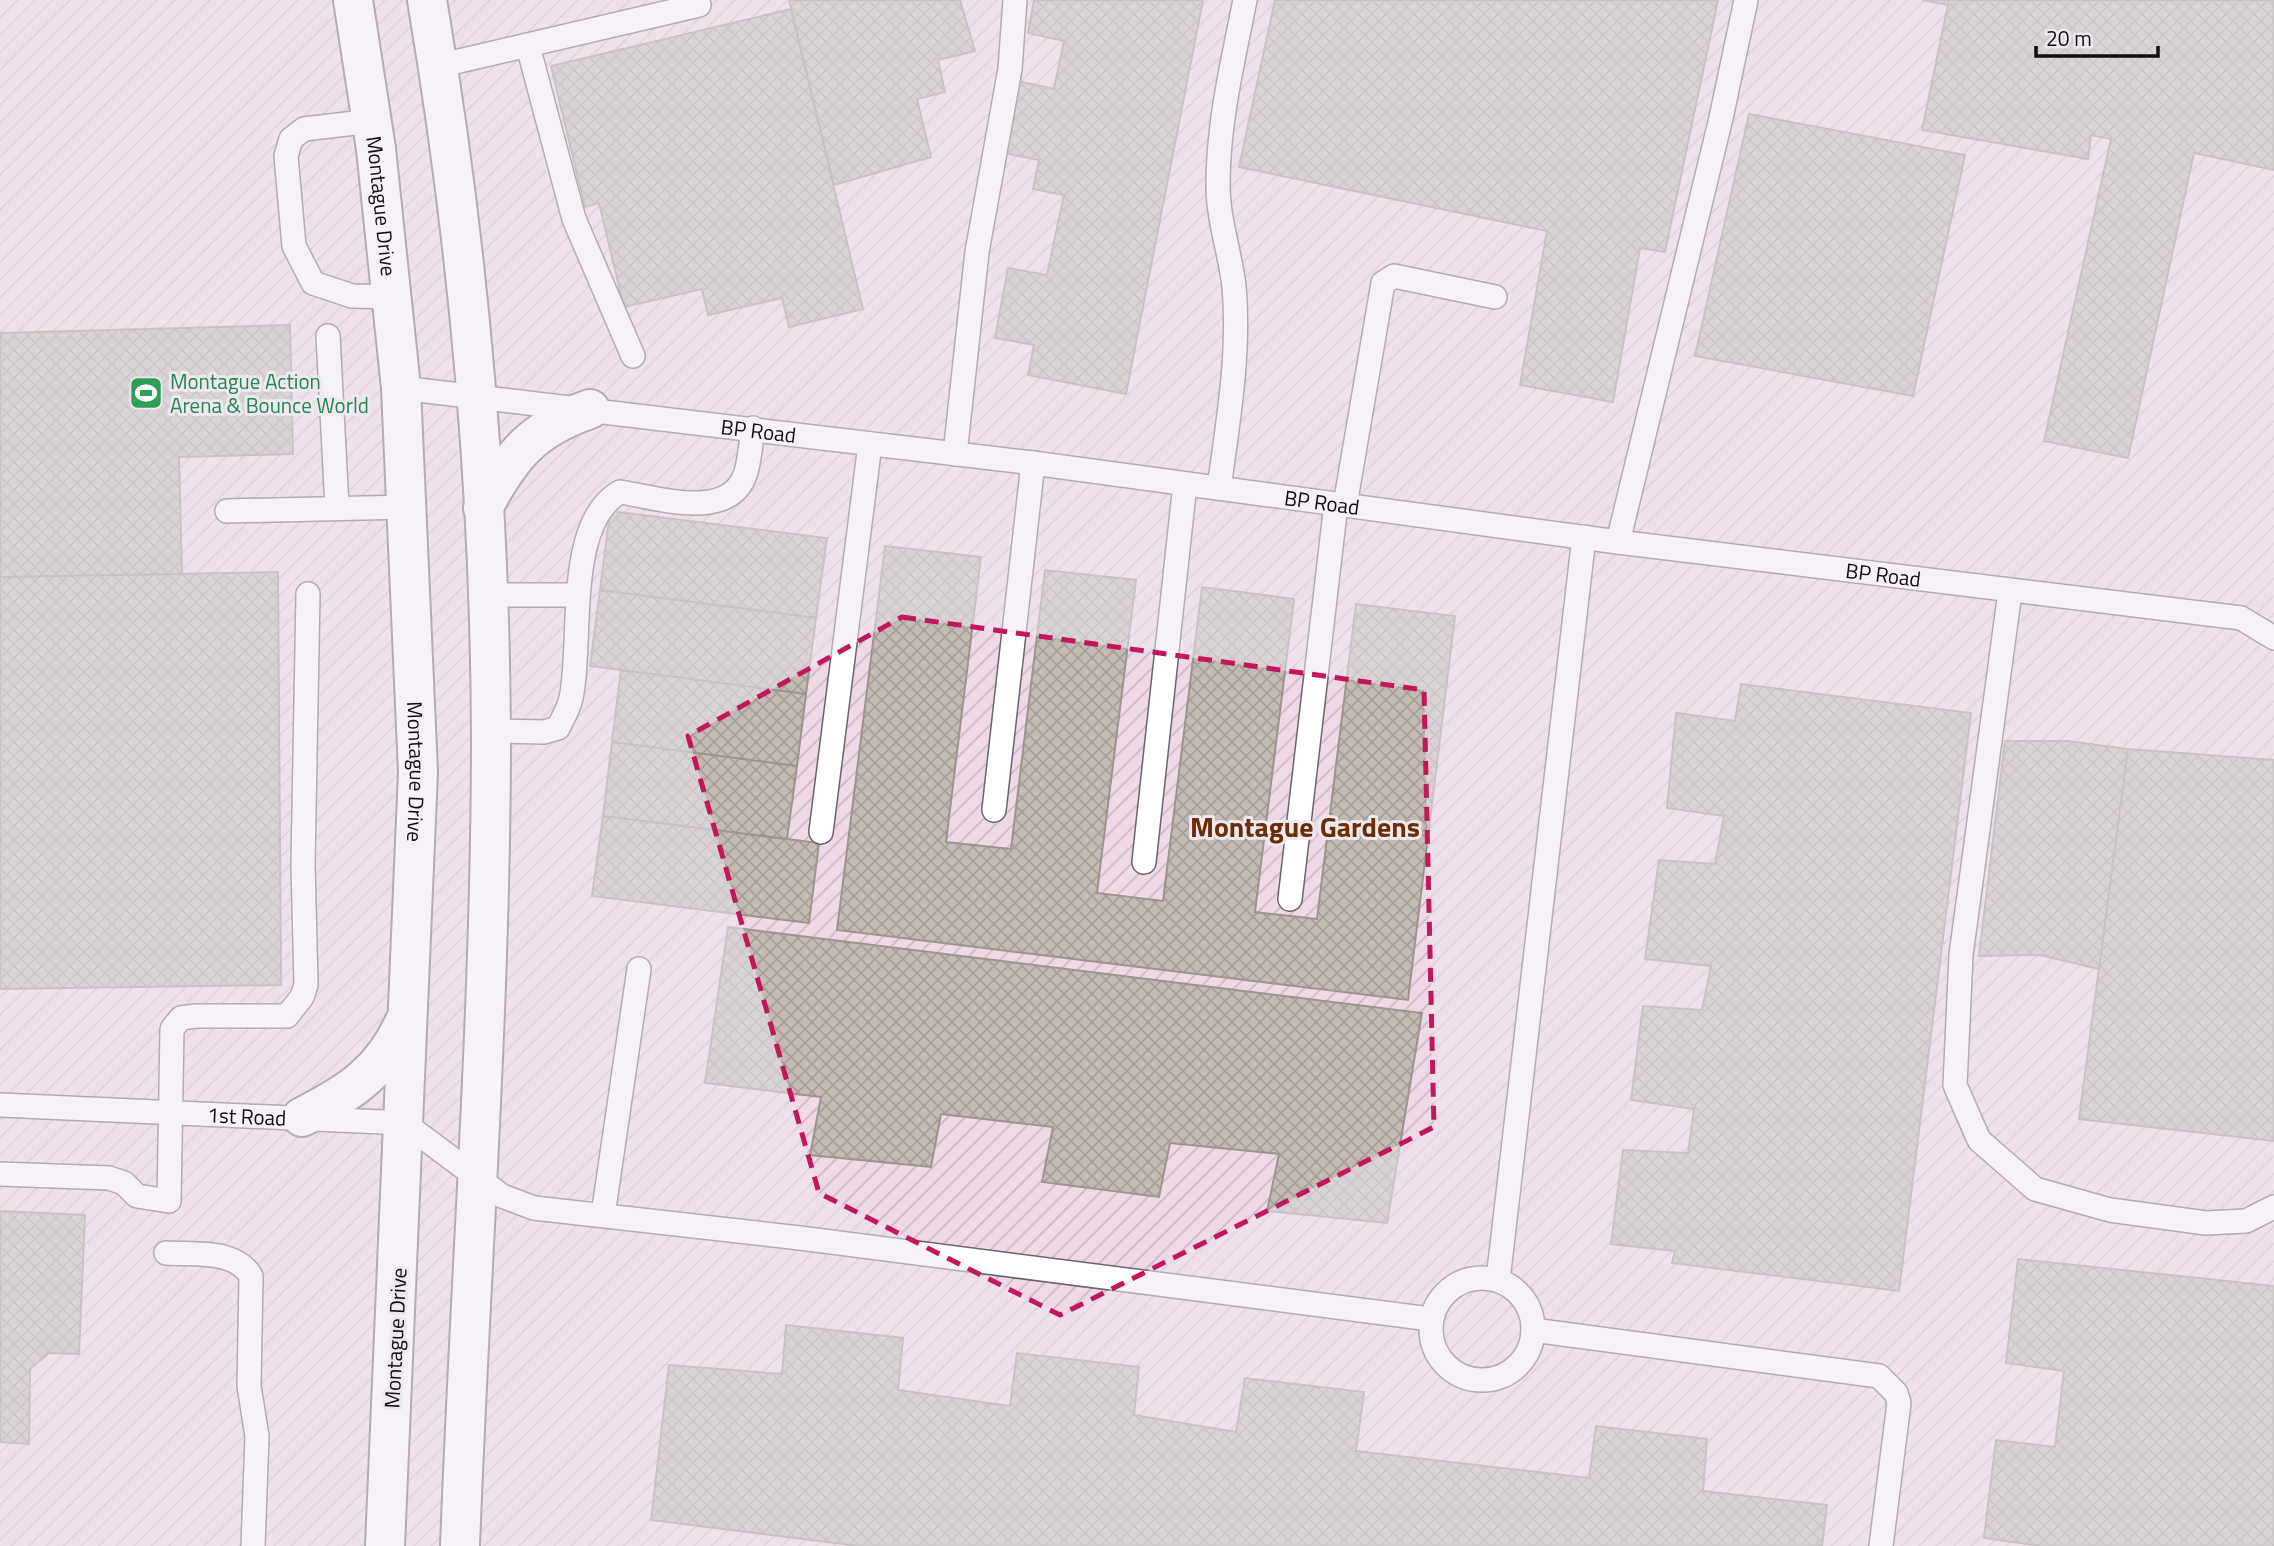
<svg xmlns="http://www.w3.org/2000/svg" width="2274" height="1546" font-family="'Titillium Web',sans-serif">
<defs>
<pattern id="industrial-furrows" width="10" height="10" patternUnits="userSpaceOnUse" patternTransform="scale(1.75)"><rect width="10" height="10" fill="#efd9e7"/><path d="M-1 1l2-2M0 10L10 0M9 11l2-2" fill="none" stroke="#ccb9c5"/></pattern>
<pattern id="building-cross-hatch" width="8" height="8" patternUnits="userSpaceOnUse" patternTransform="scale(1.75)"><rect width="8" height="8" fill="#c2bab3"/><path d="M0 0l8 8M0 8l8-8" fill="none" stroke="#a69f99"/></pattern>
</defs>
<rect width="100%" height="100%" fill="#eee8f0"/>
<path fill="url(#industrial-furrows)" d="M 0,0 L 2274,0 L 2274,1546 L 0,1546 Z"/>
<path fill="url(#building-cross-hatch)" stroke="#9c948e" stroke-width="2" d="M 789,0 L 960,0 L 975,51 L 938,60 L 945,92 L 917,99 L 931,157 L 834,185 Z
M 1034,0 L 1203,0 L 1126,394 L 1028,375 L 1034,345 L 995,338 L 1008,268 L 1047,275 L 1064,195 L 1033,189 L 1039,160 L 1004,153 L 1018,81 L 1054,89 L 1064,41 L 1028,33 Z
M 1275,0 L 1718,0 L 1665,252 L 1640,248 L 1613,402 L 1520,385 L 1547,231 L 1239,167 Z
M 1922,0 L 2274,0 L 2274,170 L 2194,153 L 2128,458 L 2044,441 L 2111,139 L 2091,135 L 2088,159 L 1922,130 L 1948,5 Z
M 791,9 L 863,309 L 789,327 L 782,298 L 708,315 L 702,289 L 624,307 L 599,203 L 585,207 L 551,66 Z
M 1749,114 L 1965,155 L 1913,396 L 1695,356 Z
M 290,325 L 293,454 L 179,457 L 182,574 L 0,577 L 0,333 Z
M 610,511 L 827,538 L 816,618 L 600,590 Z
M 885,546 L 981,557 L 946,842 L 1011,849 L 1045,570 L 1136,580 L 1097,893 L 1163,901 L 1202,587 L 1294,599 L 1255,912 L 1317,919 L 1356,604 L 1455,616 L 1408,1000 L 837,930 Z
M 278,572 L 281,985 L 0,989 L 0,577 Z
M 600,590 L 816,618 L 806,694 L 590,666 Z
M 621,670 L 806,694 L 797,766 L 612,742 Z
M 1741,684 L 1971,713 L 1899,1291 L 1672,1263 L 1675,1251 L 1611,1244 L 1623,1150 L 1688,1153 L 1694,1109 L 1631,1100 L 1643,1006 L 1702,1010 L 1711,966 L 1645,959 L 1659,860 L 1715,864 L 1724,816 L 1667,808 L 1676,713 L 1735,721 Z
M 2005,741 L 2068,741 L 2128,749 L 2099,969 L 2040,955 L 1979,956 Z
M 612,742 L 797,766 L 787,839 L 603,816 Z
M 2128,749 L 2274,760 L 2274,1141 L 2079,1119 Z
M 603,816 L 819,843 L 809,923 L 592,896 Z
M 728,927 L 1422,1013 L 1387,1223 L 1267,1211 L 1279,1154 L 1170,1143 L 1159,1197 L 1042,1182 L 1053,1127 L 941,1114 L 931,1167 L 810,1155 L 821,1097 L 705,1083 Z
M 0,1211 L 85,1215 L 79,1354 L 49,1353 L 30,1369 L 29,1444 L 0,1442 Z
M 2018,1259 L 2274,1286 L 2274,1546 L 2042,1546 L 1984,1538 L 1996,1440 L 2055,1447 L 2064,1371 L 2006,1363 Z
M 786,1325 L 903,1338 L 898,1390 L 1010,1406 L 1017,1353 L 1139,1367 L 1134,1415 L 1236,1432 L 1245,1378 L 1364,1392 L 1356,1451 L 1589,1478 L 1596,1426 L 1707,1439 L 1703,1491 L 1827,1505 L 1822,1546 L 859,1546 L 651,1520 L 669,1365 L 782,1374 Z"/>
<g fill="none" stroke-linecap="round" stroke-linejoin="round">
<defs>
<g id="service">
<path d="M 528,46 L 574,219 L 633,356"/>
<path d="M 438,66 L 699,5"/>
<path d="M 372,121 L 304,129 L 291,139 L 286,156 L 294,246 L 313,283 L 352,296 L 393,297"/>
<path d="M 328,336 L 337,507"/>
<path id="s1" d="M 401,388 L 1033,463 L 1618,542 L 2241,618 L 2274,638"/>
<path d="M 955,454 L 977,252 L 1010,69 L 1015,0"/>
<path d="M 1219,488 C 1228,422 1240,353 1234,286 C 1230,252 1218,220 1218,185 C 1218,122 1233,61 1245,0"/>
<path d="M 1345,505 L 1383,283 L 1394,276 L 1495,297"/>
<path d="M 227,511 L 408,507"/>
<path d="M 1618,542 L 1721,118 L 1746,0"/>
<path d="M 2010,592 L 1961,955 L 1955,1085 L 1979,1140 L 2035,1189 L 2110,1210 L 2206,1223 L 2246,1221 L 2274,1207"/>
<path d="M 488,595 L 577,595"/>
<path d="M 491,731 L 544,732 L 558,728 C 563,718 569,708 571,698 C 583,645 564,523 620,492 C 659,498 731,522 746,472 C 750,458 751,442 753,428"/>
<path d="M 994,810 L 1033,463"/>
<path d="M 821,832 L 870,444"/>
<path d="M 1144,862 L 1185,484"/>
<path d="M 1290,899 L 1336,504"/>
<path id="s2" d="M 0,1105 L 404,1123 L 502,1196 L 534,1208 L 800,1238 L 1430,1319"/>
<path d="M 0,1174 L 109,1178 L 124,1183 L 137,1196 L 169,1201 L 172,1029 L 181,1018 L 196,1016 L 287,1016 L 302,997 L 306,985 L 303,864 L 308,594"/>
<path d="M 603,1215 L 639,969"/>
<path d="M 166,1253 C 195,1255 235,1249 251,1276 L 249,1386 L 257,1436 L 253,1546"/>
<circle cx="1482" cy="1329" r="51"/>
<path d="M 1498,1280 L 1584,537"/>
<path d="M 1533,1330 L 1879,1376 L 1896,1393 L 1899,1403 L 1881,1546"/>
</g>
<g id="secondary">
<path id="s3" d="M 353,0 L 376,149 L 401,388 L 418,772 L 385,1546"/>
<path d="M 427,0 C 468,242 490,490 491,736 C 491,1006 470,1276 460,1546"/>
<path d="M 483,508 C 511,455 532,429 590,409"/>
<path d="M 302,1117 C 352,1092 383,1071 406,1019"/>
</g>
</defs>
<use href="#service" stroke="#6a656c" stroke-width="26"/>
<use href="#secondary" stroke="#6a656c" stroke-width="42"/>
<use href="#service" stroke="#fff" stroke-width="23"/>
<use href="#secondary" stroke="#fff" stroke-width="38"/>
</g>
<path d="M0 0H2274V1546H0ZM 902,617 L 1424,690 L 1434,1127 L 1060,1315 L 819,1193 L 688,736 Z" fill="#eee8f0" fill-opacity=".55" fill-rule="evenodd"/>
<path fill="none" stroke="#c2185b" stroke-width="5" stroke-dasharray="14 9" stroke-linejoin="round" d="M 902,617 L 1424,690 L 1434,1127 L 1060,1315 L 819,1193 L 688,736 Z"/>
<defs>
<symbol id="stadium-square" viewBox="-11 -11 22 22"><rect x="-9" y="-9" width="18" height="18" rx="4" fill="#2e9e5b" stroke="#eee8f0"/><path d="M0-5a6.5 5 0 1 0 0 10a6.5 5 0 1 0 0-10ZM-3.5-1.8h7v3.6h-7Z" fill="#fff"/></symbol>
</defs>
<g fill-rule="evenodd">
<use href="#stadium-square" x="127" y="374" width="38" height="38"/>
</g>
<g text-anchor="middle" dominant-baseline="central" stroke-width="6" stroke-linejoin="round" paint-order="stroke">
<g font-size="21" fill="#100e11" stroke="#eee8f0">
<text stroke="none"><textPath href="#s3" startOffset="208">Montague Drive</textPath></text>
<text stroke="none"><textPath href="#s1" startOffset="360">BP Road</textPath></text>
<text stroke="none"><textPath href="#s1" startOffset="928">BP Road</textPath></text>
<text stroke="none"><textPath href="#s1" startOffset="1494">BP Road</textPath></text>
<text stroke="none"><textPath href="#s3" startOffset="775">Montague Drive</textPath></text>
<text stroke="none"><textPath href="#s2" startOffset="247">1st Road</textPath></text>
<text transform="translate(395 1338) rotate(-87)">Montague Drive</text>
</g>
<g font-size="21" fill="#27864d" stroke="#eee8f0" text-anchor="start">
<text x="170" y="381">Montague Action<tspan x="170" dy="24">Arena &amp; Bounce World</tspan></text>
</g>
<g font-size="28" font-weight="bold" fill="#6b2e04" stroke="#eee8f0">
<text x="1305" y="826">Montague Gardens</text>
</g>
</g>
<path d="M2036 46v10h122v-10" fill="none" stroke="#100e11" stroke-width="3.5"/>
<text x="2046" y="46" font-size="21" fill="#100e11" stroke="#eee8f0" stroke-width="5" paint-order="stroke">20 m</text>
</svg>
